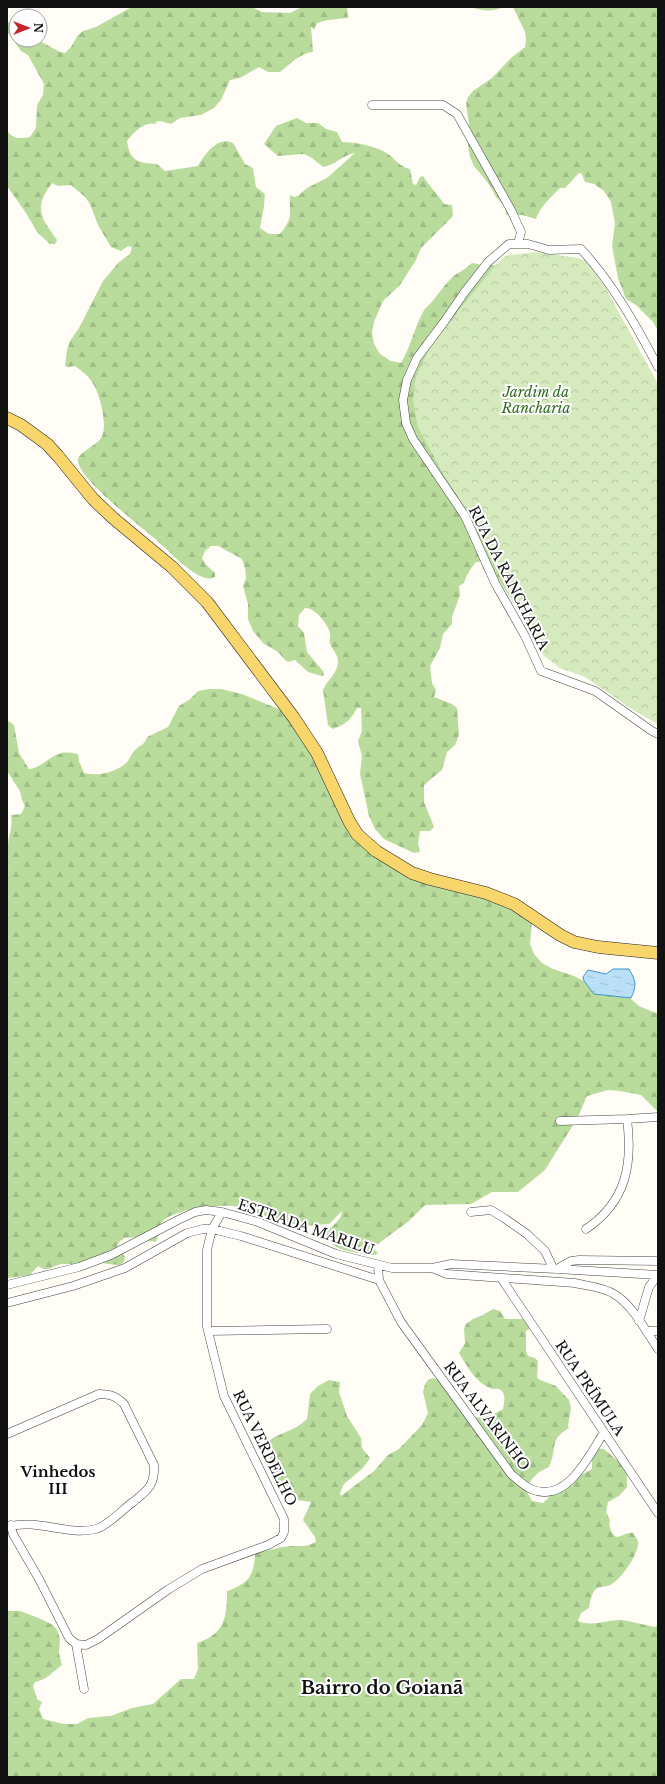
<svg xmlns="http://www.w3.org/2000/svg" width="665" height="1784" font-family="'Libre Baskerville',serif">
<defs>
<pattern id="forest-firs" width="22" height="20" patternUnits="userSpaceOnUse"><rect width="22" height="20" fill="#b9dc9c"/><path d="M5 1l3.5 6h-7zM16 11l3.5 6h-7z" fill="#9ebc85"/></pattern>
<pattern id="park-crowns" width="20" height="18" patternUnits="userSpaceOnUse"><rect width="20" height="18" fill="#d5ebbd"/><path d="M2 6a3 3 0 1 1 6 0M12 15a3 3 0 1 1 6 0" fill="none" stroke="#b6c8a1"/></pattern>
<pattern id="water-ripples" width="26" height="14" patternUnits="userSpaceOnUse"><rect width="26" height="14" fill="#b9e0f7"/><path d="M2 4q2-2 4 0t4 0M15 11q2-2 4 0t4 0" fill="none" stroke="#9ebfd3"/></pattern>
</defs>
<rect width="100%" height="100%" fill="#fffdf5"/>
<path fill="url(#forest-firs)" d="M 141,7 L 252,7 L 262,12 L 290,13 L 302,7 L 347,7 L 348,18 L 328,20 L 317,23 L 314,30 L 311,26 L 313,52 C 300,53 290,64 280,72 L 268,72 L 259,67 L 240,78 L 230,80 L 221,100 L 214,108 L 201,115 L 180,118 L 171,124 L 160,121 L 155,122 L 157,124 C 144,121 134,132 127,141 C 130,161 138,163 157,164 L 165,171 L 198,166 C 204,155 218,135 233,143 L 245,164 L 253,168 L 256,187 L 265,194 L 264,206 L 260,228 L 269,234 L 280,234 C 294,217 289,214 290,195 L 294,197 L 298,196 L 307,188 L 327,178 L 355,153 C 343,155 335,165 323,167 L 312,158 L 304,154 L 278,156 L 264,144 L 276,126 L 297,118 L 306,123 L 318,123 L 326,129 L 337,132 L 342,142 C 354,142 375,146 385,152 C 395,158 398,166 410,169 L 413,184 L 416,185 L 420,177 L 423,176 C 429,186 437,193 444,204 L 452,205 L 453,216 L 421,248 L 416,260 L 400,285 L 383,301 L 374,322 L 372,333 L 374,344 L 380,354 L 391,361 L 401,363 C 411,347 414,328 423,312 C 425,308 428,306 431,303 C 439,294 445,283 455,275 C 461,271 467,268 472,263 L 483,265 L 508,265 L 532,631 L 493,571 L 483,570 L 481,562 L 476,562 C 471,568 466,576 464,583 L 459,586 L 460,595 L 452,617 L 452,624 L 443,634 L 440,648 L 430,666 L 432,683 L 436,690 L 434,697 L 452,704 L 457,708 L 459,735 L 455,745 L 447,752 L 442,770 L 424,785 L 424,802 L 434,827 L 430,831 L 420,831 L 418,843 L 420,852 L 414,853 L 384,839 L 375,829 L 369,816 L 360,774 L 362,756 L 358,741 L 362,731 L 361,708 L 357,708 C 350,721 346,724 333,729 L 328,725 L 323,690 C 327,680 337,674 338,663 C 339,655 332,650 330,643 C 329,640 331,636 330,633 C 328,624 314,607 305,608 L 299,615 L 298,626 L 304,633 L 307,652 L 323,671 L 324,675 L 322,676 L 308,672 L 295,660 L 288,662 L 285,660 L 278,652 L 263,643 L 253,631 L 248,619 L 248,604 L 243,586 L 246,578 L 245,568 L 242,559 L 218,546 L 211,546 L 205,551 L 202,558 L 206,565 L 215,573 L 215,577 C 210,580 204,578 198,575 C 182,566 168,550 154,538 C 139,525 79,479 78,461 C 77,453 96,446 101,438 C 109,426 99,388 89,378 C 85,373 80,370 75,366 L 68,367 L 65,366 L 67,350 L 70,341 L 79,328 L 103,281 L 118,263 L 130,254 L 132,247 L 128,246 L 121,251 L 111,247 L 98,225 L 90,204 L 85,197 L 71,185 L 58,186 L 52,183 C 33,208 41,218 57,240 L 55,244 L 50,244 L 37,232 L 26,213 L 7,186 L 7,131 C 13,139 20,139 30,137 L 36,128 L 37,105 L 43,95 L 44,84 L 28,55 L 21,51 L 8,33 L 7,23 L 16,20 L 16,40 L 38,40 L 60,52 L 65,53 L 71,47 L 78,35 L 83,31 L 96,27 L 130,8 Z
M 471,7 L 503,7 C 494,12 481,11 471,7 Z
M 513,7 L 658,7 L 658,331 L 653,322 L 636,305 L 626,299 L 618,278 L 612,246 L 615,223 L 611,202 L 604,191 L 594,184 L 585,182 L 582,174 L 579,173 L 566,187 L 566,188 L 560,188 C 552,196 539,208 536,219 L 522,215 L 506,215 L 505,206 L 496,197 L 489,184 L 474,166 L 470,157 L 468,145 L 470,131 L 466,103 L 468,97 L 473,91 L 492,78 L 511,58 L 525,47 L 526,40 L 525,32 Z
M 209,689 L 221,689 L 242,694 L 281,710 L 316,753 L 345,819 L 381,855 L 500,901 L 532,921 L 530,944 L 534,954 L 542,963 L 553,969 L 574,976 L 595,987 L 630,998 L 639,1006 L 658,1014 L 658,1112 L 641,1095 L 620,1091 L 608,1090 L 587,1096 L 578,1117 L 545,1170 L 518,1192 L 492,1192 L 471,1204 L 425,1205 L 409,1221 L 375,1246 L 374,1249 L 378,1253 L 375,1255 C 358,1253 330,1252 325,1233 C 331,1227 342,1220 342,1211 L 329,1224 L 305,1226 L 298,1224 L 287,1224 L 259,1216 L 257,1214 L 257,1209 C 252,1207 250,1208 245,1208 C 241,1208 237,1207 233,1206 C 215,1205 174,1209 162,1222 C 156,1229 160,1236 156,1242 C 143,1241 121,1228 116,1250 L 123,1252 L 125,1258 L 123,1263 L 120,1265 L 107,1264 L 95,1260 L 78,1264 L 61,1264 L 48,1269 L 43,1269 L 38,1266 L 30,1275 L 7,1278 L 7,879 C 10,866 6,857 8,844 C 9,834 13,826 11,815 L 21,814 L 25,806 L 22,800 L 20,791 L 7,771 L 7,720 L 14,725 L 19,753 L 29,769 C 42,768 50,755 62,753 C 67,752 73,753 78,754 L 79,761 L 84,773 C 98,777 118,772 128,761 C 130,757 132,753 135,750 C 140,745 145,745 147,737 L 168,727 L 179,706 L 189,700 L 198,691 Z
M 493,1309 L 500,1311 L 505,1319 L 525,1319 L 532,1327 L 526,1331 L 526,1351 L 528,1356 L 535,1358 L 538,1361 L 537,1378 L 540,1380 L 556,1386 L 569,1400 L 571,1408 L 568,1426 L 569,1428 C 548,1440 558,1448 549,1467 C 537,1472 531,1478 526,1490 L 532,1501 L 543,1503 L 551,1495 L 572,1485 L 581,1475 L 592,1469 L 592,1462 L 588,1453 L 591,1448 L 604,1449 L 625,1467 L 627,1475 L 627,1487 L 619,1496 L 608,1502 L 606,1512 L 610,1520 C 608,1526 611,1533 616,1537 C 622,1537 627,1532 633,1533 C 635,1536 637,1539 638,1541 C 640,1553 620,1581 610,1585 C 605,1588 599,1585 595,1590 C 591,1595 590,1602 589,1608 L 581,1613 L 578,1621 C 592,1627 606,1620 621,1620 C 632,1621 644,1625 655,1627 L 658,1625 L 658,1777 L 7,1777 L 7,1611 L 20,1611 L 41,1619 L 53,1625 L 57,1630 L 60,1638 L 59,1653 L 62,1665 C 51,1673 48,1679 35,1682 L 33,1686 L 37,1699 L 42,1702 L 39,1709 L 43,1719 L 64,1724 L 77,1724 L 88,1718 L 111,1716 L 132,1708 L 153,1704 L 181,1679 L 194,1679 L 198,1669 L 197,1643 C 225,1634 227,1617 227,1591 C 248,1584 254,1576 255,1554 C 267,1550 279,1547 292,1546 C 304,1546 305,1547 316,1542 L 315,1537 L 303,1520 L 311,1502 L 297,1500 L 283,1488 L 273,1472 L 269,1452 L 265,1444 C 278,1432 294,1432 307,1419 L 310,1394 L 318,1386 L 329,1380 L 340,1382 L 339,1392 L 347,1416 L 361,1438 L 362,1448 L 370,1458 L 363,1468 L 344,1484 L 340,1493 L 341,1496 L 374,1471 L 388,1455 L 399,1449 L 422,1425 L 428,1413 L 423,1392 L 425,1384 L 429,1379 L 434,1378 L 439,1381 L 473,1418 L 492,1415 L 503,1409 C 504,1403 506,1396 502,1391 C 499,1387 494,1390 490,1388 C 475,1382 467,1366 459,1353 L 465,1343 L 464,1329 L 466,1324 L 473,1319 L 481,1316 Z"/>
<path fill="url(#park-crowns)" d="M 535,252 L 578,258 L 586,261 L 605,287 L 658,384 L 658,724 L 636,712 L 585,677 L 560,668 L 544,656 L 509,594 L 471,517 L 441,470 L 418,427 L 413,400 L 416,376 L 431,345 L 493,268 L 505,256 Z"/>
<path fill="url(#water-ripples)" stroke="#3f96cf" d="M 613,969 L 629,969 C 636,981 637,985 631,998 L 594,994 L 584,981 L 583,977 L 588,970 L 606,974 Z"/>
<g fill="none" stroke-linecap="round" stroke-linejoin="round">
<defs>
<path id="minor" d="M 372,105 L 443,105 L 457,114 L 511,210 L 521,232 L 518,244
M 658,367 C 636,325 613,284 581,249 L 549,250 L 528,244 L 509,244 L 488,262 L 464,293 L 444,322 L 417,358 L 407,380 L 403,400 L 406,423 L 413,439 L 465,516 L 495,583 L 525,636 L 541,671 L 595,691 L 652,731 L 658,734
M 560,1121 L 627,1119 L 658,1117
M 471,1212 L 491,1210 L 504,1218 L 527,1234 L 545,1251 L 553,1268
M 586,1229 C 626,1202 633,1165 627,1119
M 378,1266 L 379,1280 L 401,1322 L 511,1474 C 517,1479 524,1486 531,1489 C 566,1505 589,1456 604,1432
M 432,1268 L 447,1274 L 575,1283 C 588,1286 603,1287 614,1294 C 632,1304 647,1333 658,1349
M 557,1269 L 571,1261 L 579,1260 L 658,1261
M 501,1278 L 658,1513
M 7,1285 L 79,1267 L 111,1255 L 178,1220 L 195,1212 L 206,1210 L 222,1212 L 258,1222 L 336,1254 L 392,1268 L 432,1268 L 451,1264 L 557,1269 L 658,1275
M 7,1303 L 73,1286 L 125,1268 L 187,1233 L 203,1229 L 212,1229 L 241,1236 L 379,1280
M 639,1321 L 649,1287 L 658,1275
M 208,1331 L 327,1329
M 646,1331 L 658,1331
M 7,1434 L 99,1394 C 110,1394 116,1396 124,1404 L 154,1465 C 155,1485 148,1490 133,1502 C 122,1510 109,1525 96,1529 C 67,1536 36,1518 7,1527
M 11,1525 L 13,1534 L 39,1579 L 69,1638 L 76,1644 L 84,1689
M 76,1644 L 86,1645 L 98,1639 L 169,1589 L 202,1569 L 268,1545 L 281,1538 L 284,1532 L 284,1519 L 224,1396 L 207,1327 L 207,1250 L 212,1229 L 222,1212"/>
<path id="primary" d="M 7,418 L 21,425 L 47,444 L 58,456 L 93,499 L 113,518 L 172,567 L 207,602 L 294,718 L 317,753 L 349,821 L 357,834 L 376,851 L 412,873 L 430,879 L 486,893 L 514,904 L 560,935 L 574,942 L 598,947 L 658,953"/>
</defs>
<use href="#minor" stroke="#444" stroke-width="9"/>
<use href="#primary" stroke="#222" stroke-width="13"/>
<use href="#minor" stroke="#fff" stroke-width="8"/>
<use href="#primary" stroke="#f9d66b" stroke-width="12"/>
</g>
<g text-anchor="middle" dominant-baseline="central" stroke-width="4" stroke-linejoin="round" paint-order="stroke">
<g font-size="14" font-style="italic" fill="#2f6b1f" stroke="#fff">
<text x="536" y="392">Jardim da<tspan x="536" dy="16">Rancharia</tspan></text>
</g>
<g font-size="14" fill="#111" stroke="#fff">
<text transform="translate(509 578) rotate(63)">RUA DA RANCHARIA</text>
<text transform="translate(306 1227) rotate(19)">ESTRADA MARILU</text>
<text transform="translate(590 1388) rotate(56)">RUA PRÍMULA</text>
<text transform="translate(487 1416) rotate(53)">RUA ALVARINHO</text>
<text transform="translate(265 1448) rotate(64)">RUA VERDELHO</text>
</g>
<g font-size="15" font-weight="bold" fill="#111" stroke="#fff">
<text x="58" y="1471">Vinhedos<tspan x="58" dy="17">III</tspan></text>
</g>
<g font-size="18" font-weight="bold" fill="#111" stroke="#fff">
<text x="382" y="1688">Bairro do Goianã</text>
</g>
</g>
<rect width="665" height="1784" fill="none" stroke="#111111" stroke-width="16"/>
<g transform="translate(28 28) rotate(90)"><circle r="19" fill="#ffffff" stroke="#a0a0a0"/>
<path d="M0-3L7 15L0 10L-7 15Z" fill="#c4262e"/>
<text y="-6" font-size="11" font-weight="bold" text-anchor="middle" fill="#111111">N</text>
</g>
</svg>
